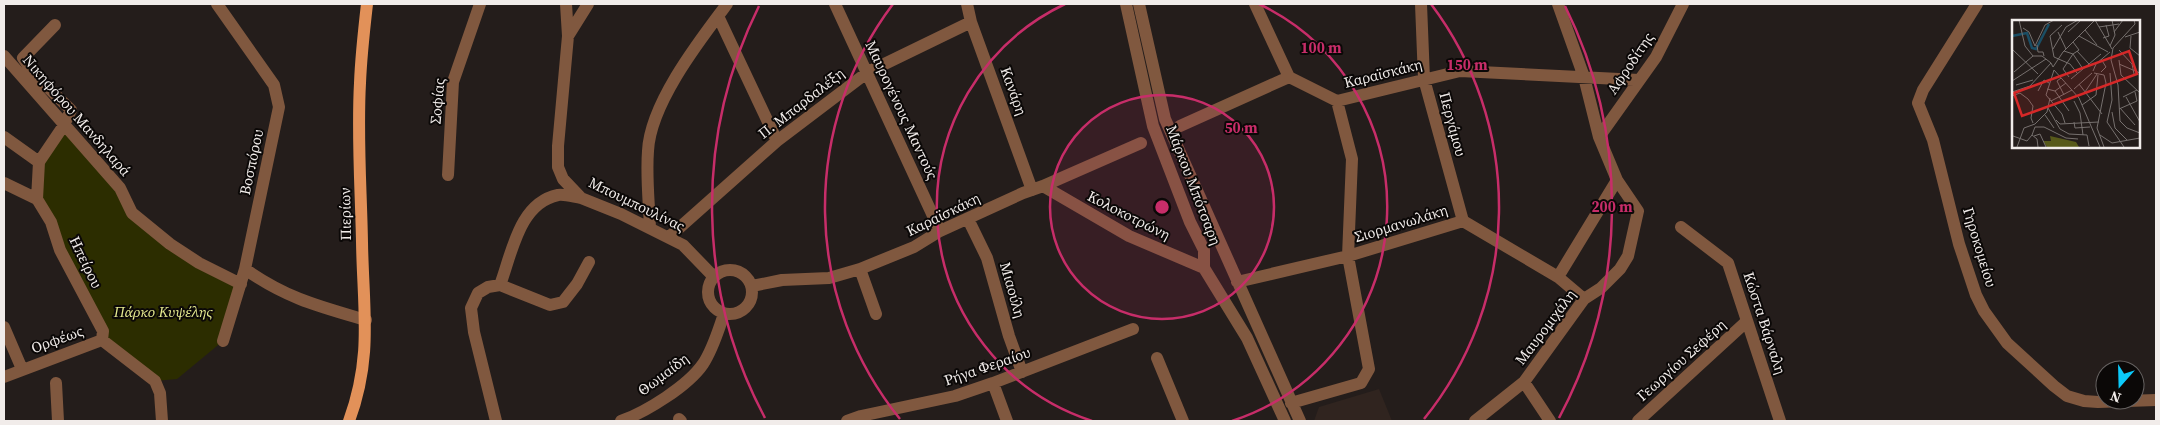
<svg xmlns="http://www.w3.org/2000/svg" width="2160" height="425" font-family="'Source Serif 4',serif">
<rect width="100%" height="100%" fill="#241d1b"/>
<path fill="#30241f" d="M 1379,389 L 1392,421 L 1314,421 L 1319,407 Z"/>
<path fill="#2c2d00" d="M 64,125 L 132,213 L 241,284 L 223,341 L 177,379 L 155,381 L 102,340 L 37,199 L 39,162 Z"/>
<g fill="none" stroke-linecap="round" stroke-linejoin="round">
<path stroke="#80583f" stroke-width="12" d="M 217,4 L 274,85 L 279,107 L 245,269 L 223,341
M 566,4 L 568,36 L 558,146 L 558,167 L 563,179 L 581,198 L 621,214 L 683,245 L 714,277
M 835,4 L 940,231
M 967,4 L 971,22 L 1032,190
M 1126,4 L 1153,126 L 1190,222 L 1204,250 L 1204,268 L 1247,338 L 1285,421
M 1139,4 L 1165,119 L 1300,421
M 1255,4 L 1289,77
M 1421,4 L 1424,79 L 1463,221
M 1977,4 L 1923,90 L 1918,103 L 1933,140 L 1959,244 L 1976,295 L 1984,311 L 2007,343 L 2054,386 L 2067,396 L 2084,401 L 2098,402 L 2156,400
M 718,16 L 777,141
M 55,25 L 23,58 L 33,73 L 71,110 L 64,125 L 39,162 L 37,199 L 51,222 L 60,250 L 103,331 L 102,340
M 568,36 L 588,4
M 4,56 L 120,188 L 132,213 L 170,244 L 199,263 L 241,284
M 1289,77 L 1337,101 L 1460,71 L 1639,80
M 1180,126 L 1289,77
M 4,137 L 39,162
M 1599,137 L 1656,57 L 1683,4
M 448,175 L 453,82 L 480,4
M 4,183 L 37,199
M 1043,186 L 1129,236 L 1204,268
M 968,219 L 987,258 L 1009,336 L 1022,372
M 1681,227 L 1728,263 L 1780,421
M 650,228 C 649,202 646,176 648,151 C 650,104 699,41 727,4
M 669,237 L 777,141 L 868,72 L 971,22
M 245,269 C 286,298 318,306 366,320
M 860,269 L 876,314
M708 292a22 22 0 1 1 44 0a22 22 0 1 1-44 0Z
M 1558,277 L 1617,180
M 1237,282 L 1348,256 L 1463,221 L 1558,277 L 1584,299
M 500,285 C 512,253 519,203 558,195 C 565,194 574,197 581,198
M 752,286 L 782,280 L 829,278 L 860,269 L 914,247 L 940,231 L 1023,193 L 1043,186 L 1141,143
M 4,327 L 22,369
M 102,340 L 155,381 L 160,393 L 162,421
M 1157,358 L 1183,421
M 4,377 L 102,340
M 1524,382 L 1550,421
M 56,383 L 58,421
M 993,383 L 1007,421
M 1291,403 L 1361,383 L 1369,369 L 1348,256 L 1352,159 L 1337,101
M 679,419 L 681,421
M 496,421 L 474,332 L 471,308 L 478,293 L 488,287 L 500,285 L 550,305 L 563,302 L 577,284 L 589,262
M 621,421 C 646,412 688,386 703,364 C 713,349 718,331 724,314
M 847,421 L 861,416 L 955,396 L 993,383 L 1133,329
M 1475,421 L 1524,382 L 1584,299 L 1601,288 L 1620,269 L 1628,256 L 1638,211 L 1617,180 L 1599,137 L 1584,77 L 1558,4
M 1638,421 L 1746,322"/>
<path stroke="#e29159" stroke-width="12" d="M 349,421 C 373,356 363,309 362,242 C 361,189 357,136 360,83 C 361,57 364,30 367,4"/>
</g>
<circle cx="1162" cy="207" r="112" fill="#c72d69" fill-opacity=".12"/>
<g fill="none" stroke="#c72d69" stroke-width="2.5">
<circle cx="1162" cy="207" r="112"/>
<path d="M1092 421A225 225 0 0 1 1065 4M1259 4A225 225 0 0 1 1232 421"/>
<path d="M900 419A337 337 0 0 1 893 4M1431 4A337 337 0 0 1 1424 419"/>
<path d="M765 418A450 450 0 0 1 759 6M1565 6A450 450 0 0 1 1559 418"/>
</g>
<g text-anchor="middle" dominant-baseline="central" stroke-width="4" stroke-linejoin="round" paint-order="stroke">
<g font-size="15" fill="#f1ecea" stroke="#0b0807">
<text transform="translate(1630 63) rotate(-56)">Αφροδίτης</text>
<text transform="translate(1383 73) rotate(-14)">Καραϊσκάκη</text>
<text transform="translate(1014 91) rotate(70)">Κανάρη</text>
<text transform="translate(437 101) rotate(-85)">Σοφίας</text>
<text transform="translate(801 103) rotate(-38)">Π. Μπαρδαλέξη</text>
<text transform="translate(902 110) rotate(65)">Μαυρογένους Μαντούς</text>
<text transform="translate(77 115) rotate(49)">Νικηφόρου Μανδηλαρά</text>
<text transform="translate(1453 124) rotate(75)">Περγάμου</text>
<text transform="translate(251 162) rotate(-78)">Βοσπόρου</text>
<text transform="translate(1194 185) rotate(69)">Μάρκου Μπότσαρη</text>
<text transform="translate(637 204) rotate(26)">Μπουμπουλίνας</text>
<text transform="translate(345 214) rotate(-91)">Πιερίων</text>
<text transform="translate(943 214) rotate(-26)">Καραϊσκάκη</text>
<text transform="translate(1129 215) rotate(27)">Κολοκοτρώνη</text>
<text transform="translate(1401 223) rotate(-17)">Σιορμανωλάκη</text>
<text transform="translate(1980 247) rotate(73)">Γηροκομείου</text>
<text transform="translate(86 262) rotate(64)">Ηπείρου</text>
<text transform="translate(1013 290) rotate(74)">Μιαούλη</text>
<text transform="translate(1765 323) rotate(72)">Κώστα Βάρναλη</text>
<text transform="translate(1545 327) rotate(-53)">Μαυρομιχάλη</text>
<text transform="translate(57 339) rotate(-20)">Ορφέως</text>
<text transform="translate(1681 360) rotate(-42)">Γεωργίου Σεφέρη</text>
<text transform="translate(987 366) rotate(-19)">Ρήγα Φεραίου</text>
<text transform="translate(663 374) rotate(-37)">Θωμαίδη</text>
</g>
<g font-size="15" font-style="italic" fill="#e7ec91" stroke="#0b0807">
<text x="163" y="311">Πάρκο Κυψέλης</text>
</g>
</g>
<g transform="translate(2012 20)">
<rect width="128" height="128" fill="#241d1b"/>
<path d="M 38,116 L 64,122 L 67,127 L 35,127 L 31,121 L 39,121 Z" fill="#57591a"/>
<path fill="none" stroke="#1a4e65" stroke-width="2.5" d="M 0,16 L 15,13 L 20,28 L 24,29 L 37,4"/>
<path fill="none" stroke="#76706e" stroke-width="1" d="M 7,0 L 13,26 L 21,36M 83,0 L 100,29M 122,0 L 123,4 L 101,28 L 99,40 L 106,65 L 108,101 L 115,108 L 128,113M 50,5 L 38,16 L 42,37 L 58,44 L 65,53M 87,7 L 107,4M 11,8 L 17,12 L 23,26 L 33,5 L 42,0M 73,10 L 85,25M 46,12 L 54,29M 56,12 L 69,0M 102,12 L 111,0M 67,16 L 96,32M 119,16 L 118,28 L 128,36M 113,17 L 128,12M 91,18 L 97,16 L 94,5M 25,25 L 26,32 L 31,32 L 32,36M 98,26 L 103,15 L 100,0M 0,29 L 26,54M 41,29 L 54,7 L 66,0M 107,30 L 120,44 L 122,54M 52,31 L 61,34 L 67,30 L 61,22M 65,31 L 77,44M 107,40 L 109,55 L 128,73M 107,44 L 128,53M 41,47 L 51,32 L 83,0M 42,50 L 67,78 L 88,127M 42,50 L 34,75 L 50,94 L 53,103M 81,51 L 84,44 L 98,32M 2,52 L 21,36 L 30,36 L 39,43M 89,52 L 94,47 L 89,39M 82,53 L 92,55 L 94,63 L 85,108 L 92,127M 98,53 L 100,80 L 95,102 L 112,127M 57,57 L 51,49 L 61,34 L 71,49M 49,58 L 45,61 L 52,75M 59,59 L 89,34M 0,61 L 34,39M 67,64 L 90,94M 4,65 L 21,60M 35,69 L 43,71 L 54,63M 62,69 L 80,53M 26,71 L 32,60 L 37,63M 43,71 L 57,91M 0,72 L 18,66 L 39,43 L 41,47M 73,72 L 85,54M 0,76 L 8,73 L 16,79 L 21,86 L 19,98 L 21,103M 111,77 L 125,70M 114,77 L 128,102M 39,81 L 60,70M 62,81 L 68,93 L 71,115M 70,85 L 84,75 L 86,55M 36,88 L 48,109 L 57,114 L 75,115 L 77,126M 108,88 L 123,105M 107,89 L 125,81 L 123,72M 100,92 L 103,108 L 115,120M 33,95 L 42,108M 44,100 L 48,104 L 87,102M 62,102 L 63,108 L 78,107M 23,104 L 35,92 L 38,78M 23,107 L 32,107 L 54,118 L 66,119M 23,107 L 20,115 L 25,119 L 26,127M 88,115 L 100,123 L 128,118M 1,116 L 15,121 L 20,115M 22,116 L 28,114 L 34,127M 5,127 L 12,108 L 23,104"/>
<path fill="#d62828" fill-opacity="0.15" stroke="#d62828" stroke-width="2.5" d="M 117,31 L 125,54 L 10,96 L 2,73 Z"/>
<rect width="128" height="128" fill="none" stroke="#f1ecea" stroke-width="2.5"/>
</g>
<circle cx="1162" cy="207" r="8" fill="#c72d69" stroke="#0b0807" stroke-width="2.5"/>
<g font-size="15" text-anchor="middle" font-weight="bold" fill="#c72d69" stroke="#0b0807" stroke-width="4" stroke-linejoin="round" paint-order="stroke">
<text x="1321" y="53">100 m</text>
<text x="1467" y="70">150 m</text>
<text x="1241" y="133">50 m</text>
<text x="1612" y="212">200 m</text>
</g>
<rect width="2160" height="425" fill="none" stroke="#f1ecea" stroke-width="10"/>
<g transform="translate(2120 385) rotate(200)"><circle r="24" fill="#0b0807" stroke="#676362"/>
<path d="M0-4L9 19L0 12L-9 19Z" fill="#0ccafa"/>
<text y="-8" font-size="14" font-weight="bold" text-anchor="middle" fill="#f1ecea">N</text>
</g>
</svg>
